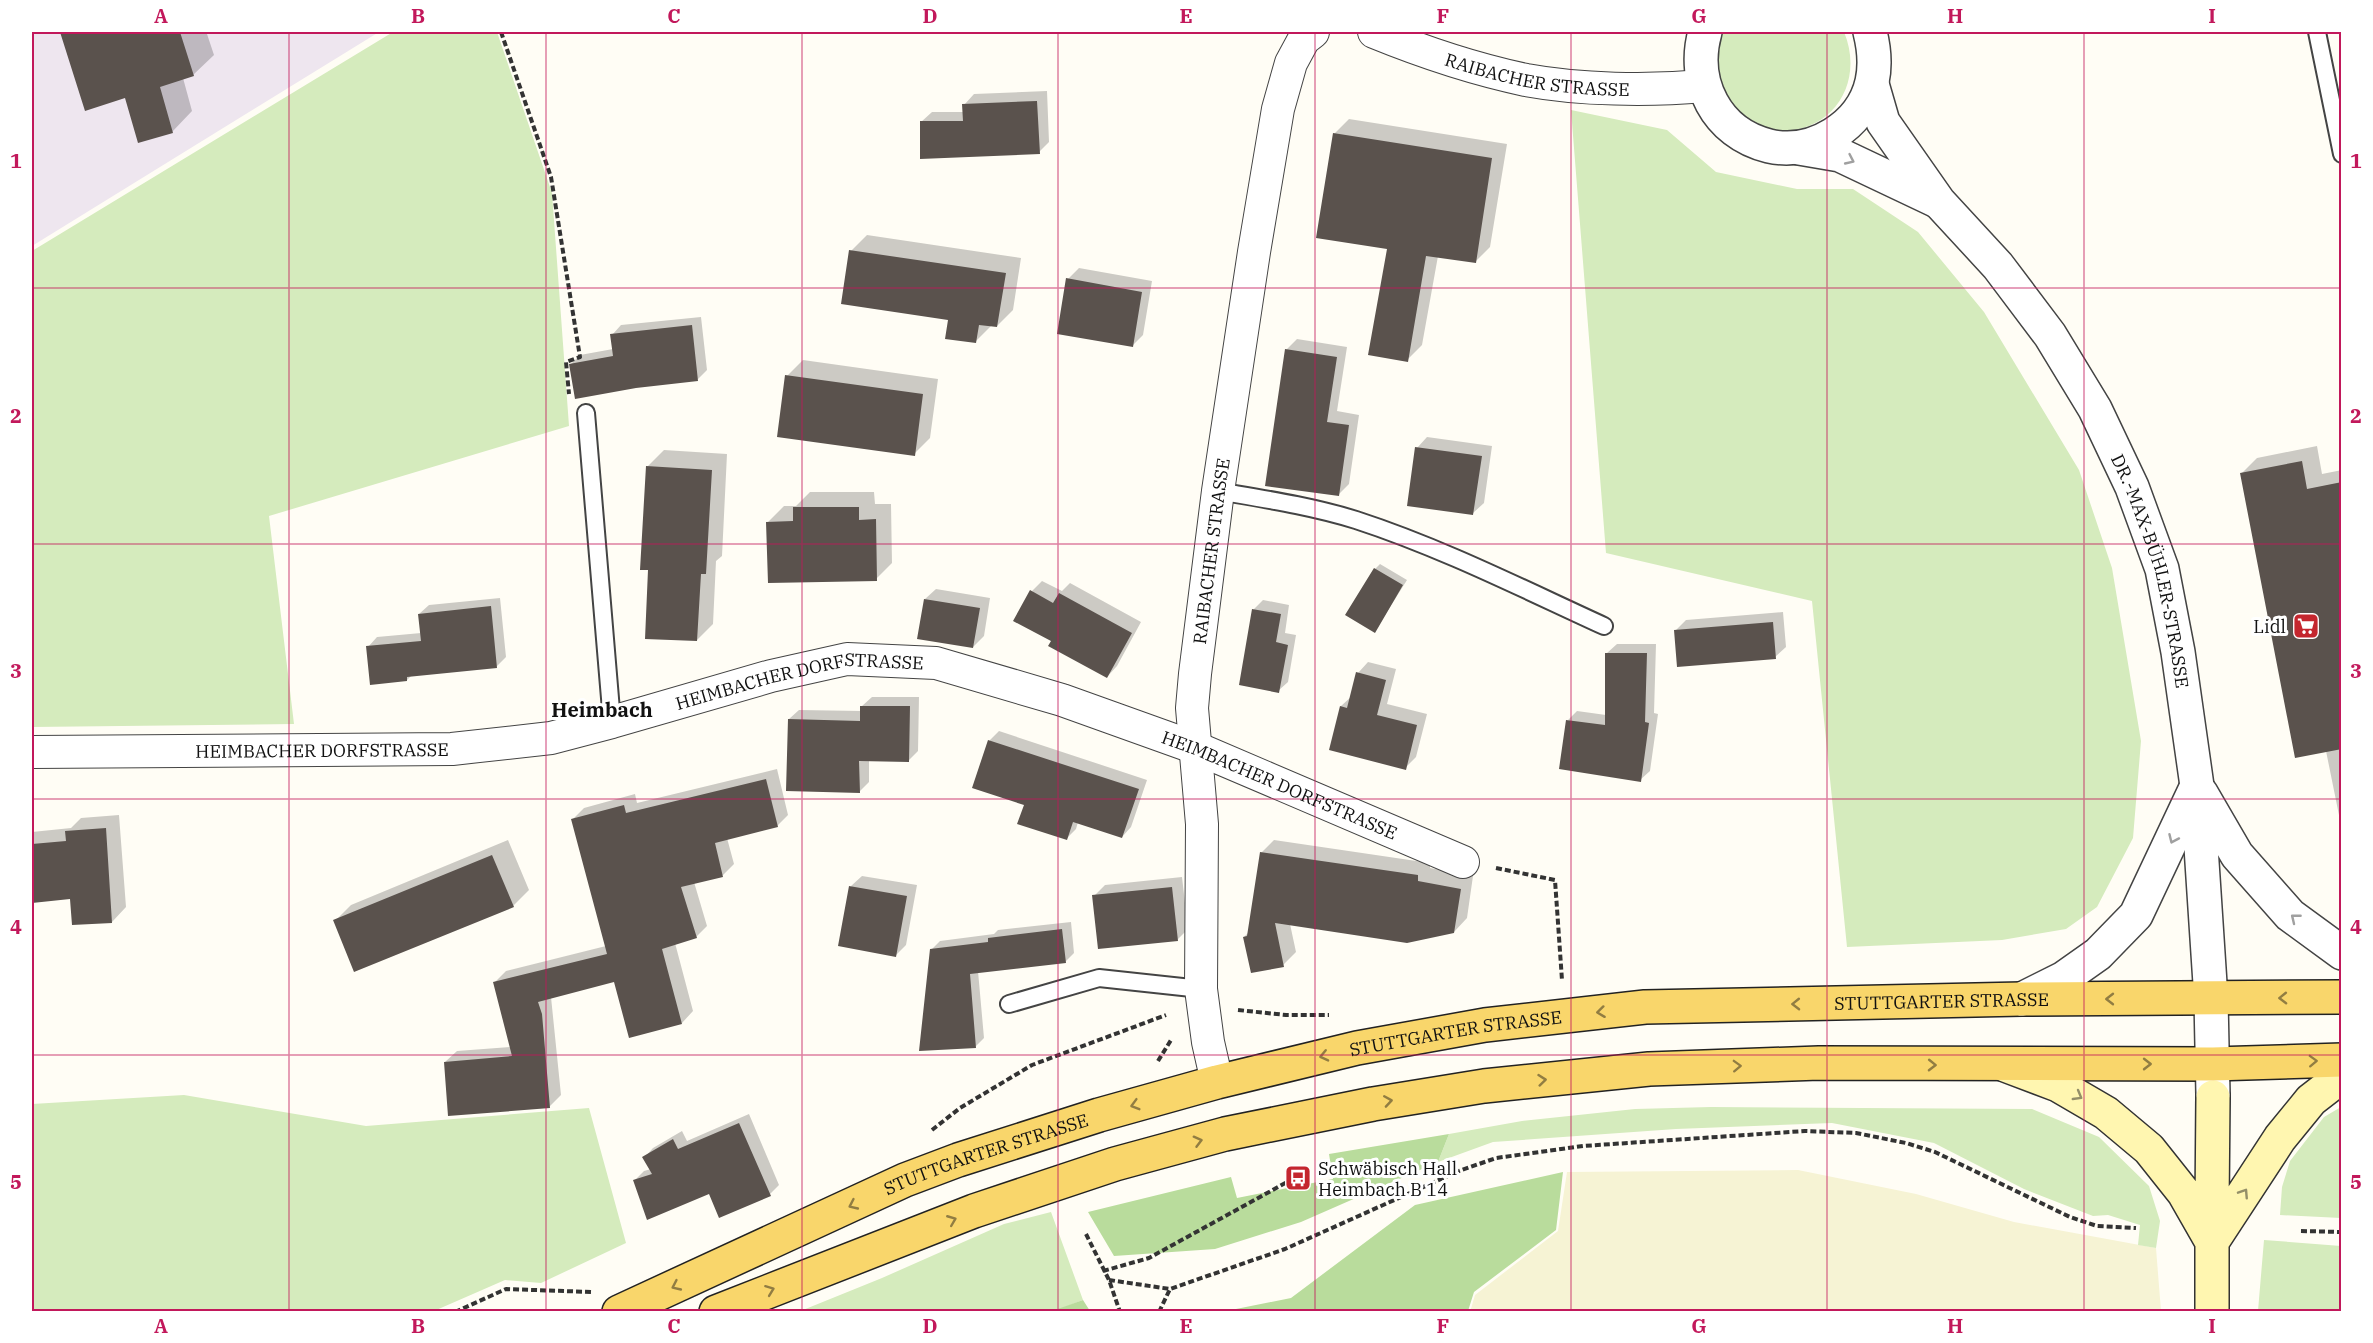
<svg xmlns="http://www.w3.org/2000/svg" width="2373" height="1343" font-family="'IBM Plex Serif',serif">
<rect width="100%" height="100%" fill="#fffdf5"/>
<path fill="#eee6ef" d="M 32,32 L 379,32 L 32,246 Z"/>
<path fill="#f6f3d4" d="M 1798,1170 L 1916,1194 L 2014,1222 L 2156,1248 L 2161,1311 L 1470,1312 L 1475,1295 L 1558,1231 L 1567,1172 Z"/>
<path fill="#d5ebbd" d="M 393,32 L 497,32 L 552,193 L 569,426 L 269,516 L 294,724 L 32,727 L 32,251 Z
M 1721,32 L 1844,32 C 1865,82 1833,134 1776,131 C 1767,130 1754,127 1746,121 C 1742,118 1738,112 1734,107 C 1722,93 1719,90 1717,72 C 1716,56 1715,46 1721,32 Z
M 1571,110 L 1667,130 L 1716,172 L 1797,189 L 1853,189 L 1918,232 L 1984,312 L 2079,470 L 2112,568 L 2141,741 L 2133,838 L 2097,907 L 2066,929 L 2002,940 L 1847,947 L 1812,601 L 1606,553 Z
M 184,1095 L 366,1126 L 589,1108 L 626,1243 L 541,1283 L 505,1280 L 434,1311 L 32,1311 L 32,1104 Z
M 1711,1107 L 2032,1109 L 2099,1137 L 2149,1186 L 2160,1221 L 2156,1248 L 2138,1245 L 2140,1225 L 2108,1215 L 2093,1216 L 2024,1189 L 1934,1143 L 1832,1123 L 1676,1129 L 1493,1142 L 1438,1162 L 1449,1134 L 1522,1121 L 1635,1109 Z
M 2341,1107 L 2341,1218 L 2280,1215 L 2282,1187 L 2290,1161 L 2324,1117 Z
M 1051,1212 L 1083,1300 L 1052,1312 L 798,1312 L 882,1278 L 1004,1224 Z
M 2264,1240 L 2341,1246 L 2341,1311 L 2258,1311 Z"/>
<path fill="#b9dc9c" d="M 1449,1134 L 1438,1162 L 1301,1222 L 1215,1249 L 1114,1256 L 1088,1212 L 1231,1177 L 1237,1198 L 1333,1179 L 1329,1154 Z
M 1563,1172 L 1556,1230 L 1474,1292 L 1468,1311 L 1226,1311 L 1291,1298 L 1415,1205 Z
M 1083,1300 L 1090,1311 L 1052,1311 Z"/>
<path fill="#0003" d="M 61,32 L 217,32 L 207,34 L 214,55 L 193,75 L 183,78 L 192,111 L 172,132 L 126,97 L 86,109 Z
M 1047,91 L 1049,142 L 1039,152 L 921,122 L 932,112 L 964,112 L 964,105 L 974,94 Z
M 1349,119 L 1507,144 L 1490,247 L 1475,262 L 1438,256 L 1422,345 L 1407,360 L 1388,248 L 1334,134 Z
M 867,235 L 1021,258 L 1013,310 L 997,326 L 992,325 L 975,342 L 950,319 L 851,251 Z
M 1079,268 L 1152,281 L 1143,335 L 1132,346 L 1068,279 Z
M 701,317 L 707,370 L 698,379 L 635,387 L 570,365 L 580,355 L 613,349 L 612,335 L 621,325 Z
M 1297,339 L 1347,347 L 1337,411 L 1359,415 L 1349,484 L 1338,495 L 1286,350 Z
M 803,360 L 938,379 L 930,438 L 914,454 L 787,376 Z
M 1427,437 L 1492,446 L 1484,503 L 1473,513 L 1417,448 Z
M 2317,446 L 2322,474 L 2342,470 L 2342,830 L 2326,751 L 2241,474 L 2257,458 Z
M 664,450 L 727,454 L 722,556 L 716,561 L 713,624 L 697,640 L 650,569 L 648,466 Z
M 810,492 L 874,492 L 875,504 L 891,504 L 892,563 L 876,579 L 768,522 L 784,506 L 796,506 Z
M 1380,564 L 1407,580 L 1375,631 L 1375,569 Z
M 1042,581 L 1062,591 L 1070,583 L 1141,622 L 1117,666 L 1107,677 L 1032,591 Z
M 936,589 L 990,598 L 984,636 L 973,647 L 925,599 Z
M 500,598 L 506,657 L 496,667 L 412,675 L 407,680 L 368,647 L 377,637 L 421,633 L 419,614 L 429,605 Z
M 1263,600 L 1289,605 L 1285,633 L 1296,635 L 1288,682 L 1278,691 L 1254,609 Z
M 1783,612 L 1786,647 L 1775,657 L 1675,631 L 1686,620 Z
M 1617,644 L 1656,644 L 1654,713 L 1658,714 L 1650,771 L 1640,780 L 1568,720 L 1577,711 L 1606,715 L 1607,653 Z
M 1368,662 L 1396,669 L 1387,704 L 1427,714 L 1416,757 L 1405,768 L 1330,749 L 1341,706 L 1352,696 L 1358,673 Z
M 872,697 L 919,697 L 918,751 L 908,761 L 869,760 L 869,782 L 859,792 L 789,719 L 799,710 L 862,711 L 862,706 Z
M 999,731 L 1147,780 L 1131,827 L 1122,837 L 1078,822 L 1076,829 L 1066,839 L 1026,804 L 974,787 L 990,740 Z
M 777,769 L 788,815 L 777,826 L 727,838 L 734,864 L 723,875 L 694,882 L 707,926 L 696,937 L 675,943 L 693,1011 L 682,1023 L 615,981 L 551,997 L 561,1095 L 549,1107 L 445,1062 L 457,1051 L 511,1047 L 495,982 L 506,971 L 606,946 L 573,819 L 584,808 L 635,794 L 637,803 Z
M 119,815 L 126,907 L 112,922 L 72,898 L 32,902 L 32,832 L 71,828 L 81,818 Z
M 508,840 L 529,890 L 513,906 L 335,921 L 351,905 Z
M 1274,840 L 1430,863 L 1430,868 L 1473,876 L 1467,918 L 1454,932 L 1290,924 L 1296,952 L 1283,965 L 1244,937 L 1249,932 L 1261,853 Z
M 862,876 L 917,885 L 906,945 L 896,955 L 851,886 Z
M 1182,877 L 1188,929 L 1177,940 L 1094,896 L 1105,885 Z
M 1071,922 L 1074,953 L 1065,962 L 978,971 L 984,1038 L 975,1047 L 931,950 L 940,941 L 994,934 L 998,930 Z
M 749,1114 L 779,1185 L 770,1194 L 710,1192 L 635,1180 L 644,1171 L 651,1169 L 644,1158 L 653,1148 L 682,1131 L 687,1141 Z"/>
<path fill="#5a524d" d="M 60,32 L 180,32 L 194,76 L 160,87 L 173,133 L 138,143 L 125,98 L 85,111 Z
M 1037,101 L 1040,154 L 920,159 L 920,121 L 963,121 L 962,104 Z
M 1333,133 L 1492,158 L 1476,263 L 1426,256 L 1408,362 L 1368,355 L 1387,249 L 1316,238 Z
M 849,250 L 1006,273 L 997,327 L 979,325 L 976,343 L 945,339 L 948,320 L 841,304 Z
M 1066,278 L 1142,292 L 1133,347 L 1057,334 Z
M 692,325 L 698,381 L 636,388 L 575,399 L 569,364 L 613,356 L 610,334 Z
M 1285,349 L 1337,357 L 1327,422 L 1349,425 L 1339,496 L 1265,486 Z
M 785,375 L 923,394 L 915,456 L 777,437 Z
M 1415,447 L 1482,456 L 1473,515 L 1407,506 Z
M 2302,461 L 2307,489 L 2342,482 L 2342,749 L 2295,758 L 2240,473 Z
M 646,466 L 712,470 L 706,574 L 701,574 L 697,641 L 645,639 L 648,570 L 640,570 Z
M 793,507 L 859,507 L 859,520 L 876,519 L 877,581 L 768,583 L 766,522 L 793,521 Z
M 1374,568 L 1403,585 L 1375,633 L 1345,615 Z
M 1030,590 L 1053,603 L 1059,593 L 1132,633 L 1107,678 L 1048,646 L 1051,641 L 1013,621 Z
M 924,599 L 980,608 L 973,648 L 917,639 Z
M 491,606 L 497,668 L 407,677 L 407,681 L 370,685 L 366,646 L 421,641 L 418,614 Z
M 1252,609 L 1281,614 L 1276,642 L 1288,645 L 1279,693 L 1239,685 Z
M 1773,622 L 1776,659 L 1677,667 L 1674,630 Z
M 1605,653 L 1647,653 L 1645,722 L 1649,723 L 1641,782 L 1559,769 L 1566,720 L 1605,725 Z
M 1356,672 L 1386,680 L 1377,715 L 1417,725 L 1406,770 L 1329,750 L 1340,706 L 1347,708 Z
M 860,706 L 910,706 L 909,762 L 859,761 L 860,793 L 786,791 L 788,719 L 860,721 Z
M 988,740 L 1139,789 L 1122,838 L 1073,822 L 1067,840 L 1017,824 L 1024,805 L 972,788 Z
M 766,779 L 778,827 L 715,843 L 723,877 L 681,887 L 697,938 L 662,949 L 682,1024 L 629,1038 L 614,982 L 538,1002 L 542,1014 L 550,1108 L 448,1116 L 444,1062 L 512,1056 L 493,982 L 607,954 L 571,819 L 624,805 L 626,813 Z
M 106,828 L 112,923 L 72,925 L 70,899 L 32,903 L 32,844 L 66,841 L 65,831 Z
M 1260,852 L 1418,875 L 1418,881 L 1461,889 L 1454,933 L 1407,943 L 1275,923 L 1284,967 L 1251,973 L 1243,937 L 1247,936 Z
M 492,855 L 514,907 L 354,972 L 333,920 Z
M 849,886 L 907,896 L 896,957 L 838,946 Z
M 1172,887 L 1178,941 L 1098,949 L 1092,895 Z
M 1062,929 L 1066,963 L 970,974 L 976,1048 L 919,1051 L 930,949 L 988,942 L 988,938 Z
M 739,1123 L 771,1196 L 719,1218 L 709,1194 L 647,1220 L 633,1180 L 652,1174 L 642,1157 L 673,1139 L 678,1149 Z"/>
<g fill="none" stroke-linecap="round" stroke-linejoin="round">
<defs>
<path id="service" d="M 2317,32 L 2342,154
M 586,413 L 612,722
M 1218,491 C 1264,499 1311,506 1356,520 C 1442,548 1523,589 1604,626
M 1009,1004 L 1099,978 L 1201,989"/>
<g id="minor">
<path id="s1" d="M 1374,32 C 1423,52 1474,69 1526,80 C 1580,90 1649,91 1704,86"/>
<path id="s2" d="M 32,752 L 452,749 L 551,738 L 612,722 L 771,676 L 847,659 L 936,663 L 1062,700 L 1196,748 L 1463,862"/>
<path id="s3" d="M 1217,1082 L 1208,1042 L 1201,989 L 1202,824 L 1192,708 L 1195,674 L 1218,491 L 1254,252 L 1278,109 L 1291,63 L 1304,39 L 1313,32"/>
</g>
<g id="tertiary">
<path d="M 1705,32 C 1691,82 1716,133 1769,146 C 1813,156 1862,126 1872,82 C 1876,64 1874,48 1870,32"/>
<path id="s4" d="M 1872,84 L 1883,122 L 1939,202 L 1998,266 L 2050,335 L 2095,409 L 2132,487 L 2162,569 L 2178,652 L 2197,786 L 2211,999 L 2213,1094"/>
<path d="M 1799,148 L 1840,155 L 1937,201"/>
<path d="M 2201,793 L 2237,855 L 2290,915 L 2342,953"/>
<path d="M 2022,999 L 2064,978 L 2098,954 L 2136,915 L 2195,790"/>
</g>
<path id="secondary" d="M 2005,1065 L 2058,1085 L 2106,1113 L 2149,1149 L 2184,1193 L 2212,1242 L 2212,1312
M 2212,1207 L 2213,1097
M 2212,1242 L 2280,1138 L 2311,1100 L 2342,1076"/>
<g id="primary">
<path id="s5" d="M 619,1312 L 905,1180 L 958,1160 L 1099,1115 L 1217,1082 L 1357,1048 L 1485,1025 L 1645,1007 L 2022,999 L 2342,997"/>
<path d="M 716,1312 L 974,1211 L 1115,1164 L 1225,1134 L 1373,1104 L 1484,1086 L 1649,1069 L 1819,1063 L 2213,1064 L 2342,1060"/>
</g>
</defs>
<use href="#service" stroke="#444" stroke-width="20"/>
<use href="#minor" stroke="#444" stroke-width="34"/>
<use href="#tertiary" stroke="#444" stroke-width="36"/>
<use href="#secondary" stroke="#333" stroke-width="36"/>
<use href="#primary" stroke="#222" stroke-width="36"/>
<path stroke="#333" stroke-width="4" stroke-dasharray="6 3" stroke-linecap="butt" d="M 501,32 L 551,177 L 580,357 L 566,362 L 569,394
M 1496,868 L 1555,880 L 1562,980
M 1238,1010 L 1286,1015 L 1329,1015
M 1158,1061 L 1171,1040
M 932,1130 L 960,1108 L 1032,1065 L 1166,1015
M 2301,1231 L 2342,1232
M 1086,1234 L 1109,1280 L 1120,1312
M 1103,1271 L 1149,1258 L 1289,1181
M 1109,1280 L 1170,1289 L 1285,1249 L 1459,1171 L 1496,1158 L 1583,1146 L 1805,1131 L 1856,1133 L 1906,1143 L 1935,1152 L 2070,1217 L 2097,1226 L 2136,1228
M 455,1312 L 506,1289 L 591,1292
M 1159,1312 L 1170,1289"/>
<use href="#service" stroke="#fff" stroke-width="16"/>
<use href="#minor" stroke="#fff" stroke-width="32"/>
<use href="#tertiary" stroke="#fff" stroke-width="33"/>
<use href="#secondary" stroke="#fff6b0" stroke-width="33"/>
<use href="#primary" stroke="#f9d66b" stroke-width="33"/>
</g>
<defs><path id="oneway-chevron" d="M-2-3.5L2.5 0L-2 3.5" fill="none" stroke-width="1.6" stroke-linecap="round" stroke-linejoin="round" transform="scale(1.5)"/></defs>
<g stroke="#a0a0a0">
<use href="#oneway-chevron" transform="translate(1850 160) rotate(25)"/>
<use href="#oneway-chevron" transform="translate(2173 839) rotate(114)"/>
<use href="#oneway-chevron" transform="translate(2295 918) rotate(-141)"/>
</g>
<g stroke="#917d42">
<use href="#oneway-chevron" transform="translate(2283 998) rotate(179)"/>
<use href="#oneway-chevron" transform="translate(2110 999) rotate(180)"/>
<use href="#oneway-chevron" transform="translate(1796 1004) rotate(179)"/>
<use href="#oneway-chevron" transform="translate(1601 1012) rotate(173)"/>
<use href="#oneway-chevron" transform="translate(1324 1056) rotate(167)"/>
<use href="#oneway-chevron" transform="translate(2313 1061) rotate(-2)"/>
<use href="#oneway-chevron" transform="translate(2147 1064)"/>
<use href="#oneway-chevron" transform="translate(1932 1065) rotate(1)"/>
<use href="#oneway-chevron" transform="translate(1737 1066) rotate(-2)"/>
<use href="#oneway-chevron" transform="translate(1542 1080) rotate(-6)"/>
<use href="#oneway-chevron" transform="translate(1388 1101) rotate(-9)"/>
<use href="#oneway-chevron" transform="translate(1135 1105) rotate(164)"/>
<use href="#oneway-chevron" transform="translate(1198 1141) rotate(-15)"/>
<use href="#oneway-chevron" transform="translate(853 1205) rotate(155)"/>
<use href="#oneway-chevron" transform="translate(952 1220) rotate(-22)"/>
<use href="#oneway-chevron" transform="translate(676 1286) rotate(155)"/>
<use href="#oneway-chevron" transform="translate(770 1290) rotate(-21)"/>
</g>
<g stroke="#948f68">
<use href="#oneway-chevron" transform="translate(2078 1096) rotate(30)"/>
<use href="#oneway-chevron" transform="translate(2244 1193) rotate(-57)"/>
</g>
<path fill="none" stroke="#c2185b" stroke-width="1.5" stroke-opacity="0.55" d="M 289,32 L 289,1312M 546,32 L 546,1312M 802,32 L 802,1312M 1058,32 L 1058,1312M 1315,32 L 1315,1312M 1571,32 L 1571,1312M 1827,32 L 1827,1312M 2084,32 L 2084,1312M 32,288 L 2342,288M 32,544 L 2342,544M 32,799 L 2342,799M 32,1055 L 2342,1055"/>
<defs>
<symbol id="supermarket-square" viewBox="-11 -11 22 22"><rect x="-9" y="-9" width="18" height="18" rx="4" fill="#c4262e" stroke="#fff"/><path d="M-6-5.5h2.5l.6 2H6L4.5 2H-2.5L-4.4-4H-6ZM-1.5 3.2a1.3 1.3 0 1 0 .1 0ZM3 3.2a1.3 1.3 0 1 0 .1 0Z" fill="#fff"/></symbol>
<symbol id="bus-square" viewBox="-11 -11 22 22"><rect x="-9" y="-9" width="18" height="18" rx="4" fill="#c4262e" stroke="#fff"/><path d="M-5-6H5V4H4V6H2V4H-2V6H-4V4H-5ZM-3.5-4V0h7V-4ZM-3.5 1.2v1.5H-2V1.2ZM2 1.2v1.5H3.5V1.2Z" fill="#fff"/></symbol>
</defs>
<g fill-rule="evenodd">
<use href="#supermarket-square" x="2291" y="611" width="30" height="30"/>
<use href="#bus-square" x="1283" y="1163" width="30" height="30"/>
</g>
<g text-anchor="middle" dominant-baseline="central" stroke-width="6" stroke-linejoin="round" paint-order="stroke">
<g font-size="18" fill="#111" stroke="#fff">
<text stroke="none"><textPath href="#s1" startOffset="170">RAIBACHER STRASSE</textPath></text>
<text stroke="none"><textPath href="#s3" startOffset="534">RAIBACHER STRASSE</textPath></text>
<text stroke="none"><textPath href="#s4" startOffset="570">DR.-MAX-BÜHLER-STRASSE</textPath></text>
<text stroke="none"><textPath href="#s2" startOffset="776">HEIMBACHER DORFSTRASSE</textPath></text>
<text stroke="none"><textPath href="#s2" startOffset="290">HEIMBACHER DORFSTRASSE</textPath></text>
<text stroke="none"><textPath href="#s2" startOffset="1280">HEIMBACHER DORFSTRASSE</textPath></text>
<text stroke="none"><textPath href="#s5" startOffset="1374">STUTTGARTER STRASSE</textPath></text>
<text stroke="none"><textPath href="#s5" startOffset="886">STUTTGARTER STRASSE</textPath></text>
<text stroke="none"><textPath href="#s5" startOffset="400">STUTTGARTER STRASSE</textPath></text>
</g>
<g font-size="18" fill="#111" stroke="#fff" text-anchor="end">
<text x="2286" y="626">Lidl</text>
<text x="1318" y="1168" text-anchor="start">Schwäbisch Hall<tspan x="1318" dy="21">Heimbach B 14</tspan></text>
</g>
<g font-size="20" font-weight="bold" fill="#111" stroke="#fff">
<text x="602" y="709">Heimbach</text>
</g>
</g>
<rect width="2373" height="1343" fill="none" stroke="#ffffff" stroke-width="66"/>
<rect x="33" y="33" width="2307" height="1277" fill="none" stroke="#c2185b" stroke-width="2"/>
<g font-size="20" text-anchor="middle" font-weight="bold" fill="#c2185b">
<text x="161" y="23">A</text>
<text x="418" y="23">B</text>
<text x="674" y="23">C</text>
<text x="930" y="23">D</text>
<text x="1186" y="23">E</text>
<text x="1443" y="23">F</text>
<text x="1699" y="23">G</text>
<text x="1955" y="23">H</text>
<text x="2212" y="23">I</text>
<text x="16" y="168">1</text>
<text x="2356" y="168">1</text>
<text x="16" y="423">2</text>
<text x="2356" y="423">2</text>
<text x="16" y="678">3</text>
<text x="2356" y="678">3</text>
<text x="16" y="934">4</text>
<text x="2356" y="934">4</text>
<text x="16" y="1189">5</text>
<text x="2356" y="1189">5</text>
<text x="161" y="1333">A</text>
<text x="418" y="1333">B</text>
<text x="674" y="1333">C</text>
<text x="930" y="1333">D</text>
<text x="1186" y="1333">E</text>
<text x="1443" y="1333">F</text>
<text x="1699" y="1333">G</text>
<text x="1955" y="1333">H</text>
<text x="2212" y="1333">I</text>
</g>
</svg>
